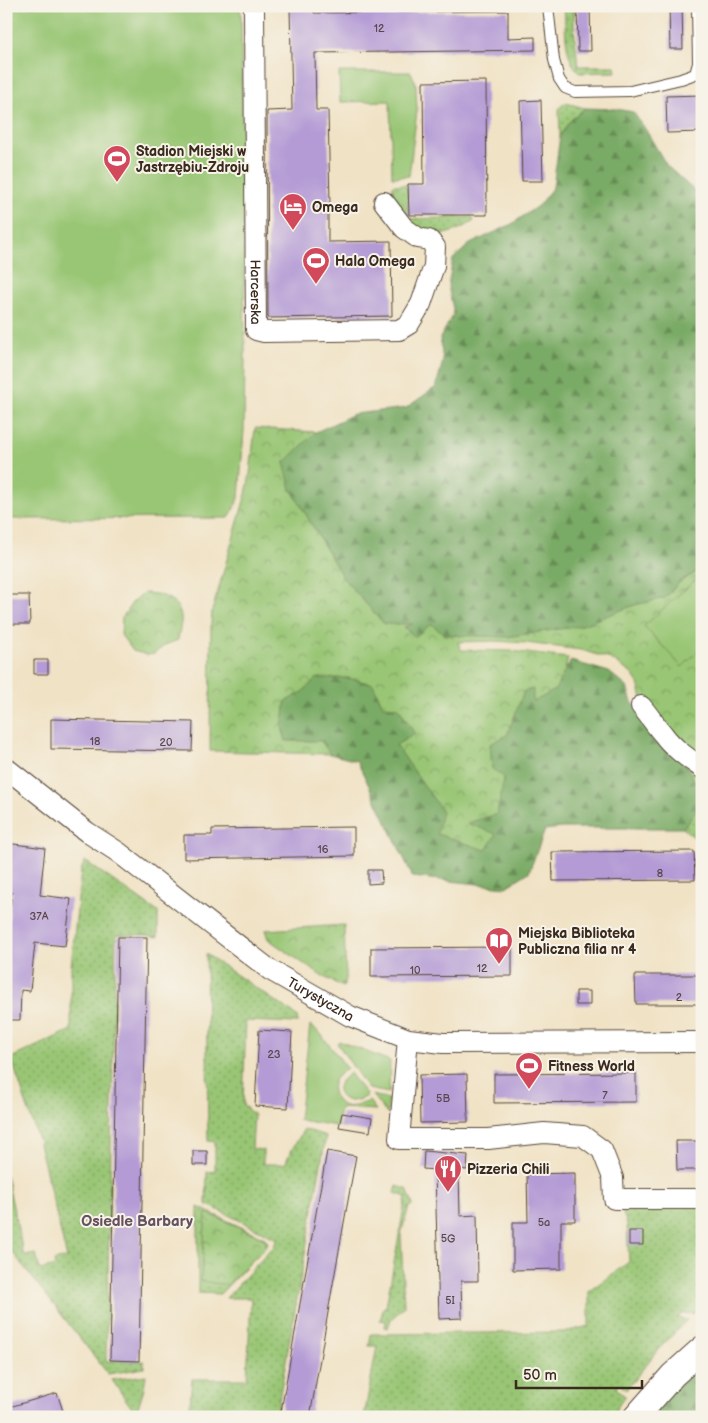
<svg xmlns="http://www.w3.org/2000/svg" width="708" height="1423" font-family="'Balsamiq Sans',sans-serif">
<defs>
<pattern id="grass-dots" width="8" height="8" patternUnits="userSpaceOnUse" patternTransform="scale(1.25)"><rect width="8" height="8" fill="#99c675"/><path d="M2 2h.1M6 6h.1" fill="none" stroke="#7ea15f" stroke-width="1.8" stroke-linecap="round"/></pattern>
<pattern id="forest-firs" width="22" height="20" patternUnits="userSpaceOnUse" patternTransform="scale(1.25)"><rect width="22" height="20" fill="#7aab66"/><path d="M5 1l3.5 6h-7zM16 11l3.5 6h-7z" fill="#658b53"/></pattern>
<pattern id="park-crowns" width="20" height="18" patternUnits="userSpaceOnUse" patternTransform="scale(1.25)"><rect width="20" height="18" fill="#99c675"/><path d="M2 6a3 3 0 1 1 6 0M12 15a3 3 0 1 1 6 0" fill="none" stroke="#7ea15f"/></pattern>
</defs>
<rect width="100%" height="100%" fill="#f7f3e8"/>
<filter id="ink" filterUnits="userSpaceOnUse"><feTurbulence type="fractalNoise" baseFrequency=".02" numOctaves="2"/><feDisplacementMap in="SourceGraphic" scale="10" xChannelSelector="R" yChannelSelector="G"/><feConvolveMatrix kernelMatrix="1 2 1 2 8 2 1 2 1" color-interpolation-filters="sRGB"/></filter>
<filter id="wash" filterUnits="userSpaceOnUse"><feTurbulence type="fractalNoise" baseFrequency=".0096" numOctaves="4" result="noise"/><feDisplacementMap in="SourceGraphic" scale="20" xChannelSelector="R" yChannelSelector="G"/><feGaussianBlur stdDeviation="1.12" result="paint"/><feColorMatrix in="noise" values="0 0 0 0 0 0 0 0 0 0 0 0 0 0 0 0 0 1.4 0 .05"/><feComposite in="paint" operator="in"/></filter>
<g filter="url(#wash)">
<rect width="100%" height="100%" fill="#f0e2c5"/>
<path fill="url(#grass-dots)" stroke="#6a784a" d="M 564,6 L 574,6 L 574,28 L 578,66 L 615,66 L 616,72 L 580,73 C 563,59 566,26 564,6 Z
M 564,103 L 570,104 L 585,108 L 570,121 L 560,136 L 559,109 Z
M 393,185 L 407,185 L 408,219 L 472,217 L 474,221 C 458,232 440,236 421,238 L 393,203 Z
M 683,762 L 702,775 L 702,793 Z
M 702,804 L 702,844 L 683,828 Z
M 85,861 L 158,912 L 158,937 L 147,935 L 116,935 L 106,1361 L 144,1361 L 144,1368 L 108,1374 L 6,1244 L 6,1175 L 24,1256 L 36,1254 L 40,1270 L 55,1266 L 54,1261 L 67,1258 L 38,1139 L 11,1058 L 71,1030 L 71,967 L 81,870 Z
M 206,954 L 297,1016 L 298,1023 L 246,1021 L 243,1105 L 254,1115 L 252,1149 L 263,1150 L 263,1164 L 285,1164 L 290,1153 L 304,1129 L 326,1136 L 276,1417 L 189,1417 L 192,1379 L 247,1379 L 251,1298 L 226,1298 L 274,1246 L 277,1239 L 206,1204 L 207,1172 L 215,1171 L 215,1142 L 208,1141 Z
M 397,1186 L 407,1189 L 413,1205 L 409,1207 L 401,1234 L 404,1307 L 391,1319 L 388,1328 L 385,1327 L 386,1321 L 380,1320 L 384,1307 L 386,1307 L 406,1197 L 395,1193 Z
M 633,1204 L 702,1204 L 702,1295 L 700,1297 L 702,1300 L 702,1307 L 693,1314 L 683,1313 L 678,1318 L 687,1320 L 657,1351 L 626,1390 L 619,1384 L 616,1388 L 625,1396 L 611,1417 L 364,1417 L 377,1346 L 369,1346 L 371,1334 L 564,1332 L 589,1326 L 589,1291 L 629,1262 L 627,1224 L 622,1211 Z
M 198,1207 L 265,1238 L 268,1243 L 266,1246 L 220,1294 L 198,1293 Z
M 146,1375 L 144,1388 L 136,1414 L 112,1380 Z"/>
<path fill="url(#forest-firs)" stroke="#5a6a42" d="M 585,108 L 616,109 L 633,112 L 644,127 L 667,166 L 699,195 L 702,197 L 702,569 L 680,581 L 665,598 L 635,605 L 580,626 L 507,637 L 445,635 L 415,637 L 404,626 L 410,624 L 384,624 L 343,578 L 291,489 L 283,463 L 316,432 L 354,414 L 406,408 L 436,387 L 443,361 L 440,338 L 454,313 L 448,286 L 453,259 L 470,244 L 512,224 L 539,205 L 553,187 L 560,136 L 570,121 Z
M 571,661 L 609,672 L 627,687 L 632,702 L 683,762 L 702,793 L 702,804 L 683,828 L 562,828 L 545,830 L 529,872 L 506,887 L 412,877 L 411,873 L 357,761 L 330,754 L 321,741 L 286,741 L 282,727 L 286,701 L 301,693 L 317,678 L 348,678 L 373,684 L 383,706 L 398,707 L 415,734 L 396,745 L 442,811 L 466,823 L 492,770 L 490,744 L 507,735 L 523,691 L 534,689 L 533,701 L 565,670 Z
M 702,1364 L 702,1417 L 650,1417 L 669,1394 Z"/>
<path fill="url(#park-crowns)" stroke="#6a784a" d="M 255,428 L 316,432 L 284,463 L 291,489 L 343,578 L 384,624 L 413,624 L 404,627 L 415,637 L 431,624 L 445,635 L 507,637 L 580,626 L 635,605 L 665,598 L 680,582 L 702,569 L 702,763 L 642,699 L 638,683 L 632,674 L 611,659 L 581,650 L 526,643 L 495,641 L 458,642 L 461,650 L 511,651 L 568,658 L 565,670 L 555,690 L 533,702 L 533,689 L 524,691 L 507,735 L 490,744 L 492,769 L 504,777 L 497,814 L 467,823 L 496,834 L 486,850 L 437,834 L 442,811 L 396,745 L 415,734 L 398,707 L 383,706 L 373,684 L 348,678 L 317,678 L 301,693 L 286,701 L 282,727 L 286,741 L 321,741 L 330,754 L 210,751 L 211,623 L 212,611 L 246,494 L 250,474 Z
M 143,593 C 159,593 177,597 181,616 C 182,623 179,632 178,640 L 165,645 L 154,654 L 147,655 L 133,651 L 121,635 L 122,618 L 132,603 Z
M 344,925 L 346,979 L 343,987 L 320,975 L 268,939 L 265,930 Z
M 206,1213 L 237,1226 L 266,1240 L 266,1247 L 227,1285 L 201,1281 Z"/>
<path fill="#99c675" stroke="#6a784a" d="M 6,6 L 239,6 L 241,13 L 245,352 L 244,430 L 239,498 L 229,518 L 6,519 Z
M 339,72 L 411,72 L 416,84 L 417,111 L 409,176 L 392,177 L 390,101 L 340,102 Z
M 702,574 L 702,647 L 682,667 L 644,626 Z
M 310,1025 L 320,1033 L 347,1068 C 343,1071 338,1075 335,1079 C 329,1088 335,1103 345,1106 C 353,1108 362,1104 369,1101 L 376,1110 L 340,1108 L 337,1126 L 299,1120 Z
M 339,1041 L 390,1061 L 389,1093 L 368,1089 L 337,1043 Z
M 350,1073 L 367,1096 C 362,1098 357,1101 351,1101 C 343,1101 335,1093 339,1084 C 341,1080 347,1076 350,1073 Z
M 372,1095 L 389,1099 L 387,1114 Z"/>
<g id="blocks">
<path fill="#b49bd5" d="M 290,6 L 313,6 L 314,13 L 508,11 L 508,38 L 535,37 L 535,50 L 315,53 L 316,110 L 328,110 L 330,204 L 328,204 L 328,242 L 391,241 L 392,316 L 268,318 L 267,111 L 292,110 Z
M 577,6 L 590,6 L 591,51 L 578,51 Z
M 669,6 L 682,6 L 683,49 L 670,49 Z
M 486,81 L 487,215 L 409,215 L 408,184 L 424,184 L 423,82 Z
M 702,95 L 702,132 L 667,133 L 666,96 Z
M 541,100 L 543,181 L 522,181 L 520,101 Z
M 6,595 L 29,595 L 30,624 L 6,624 Z
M 34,660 L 48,660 L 48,674 L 34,674 Z
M 51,719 L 193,722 L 192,751 L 51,749 Z
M 354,827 L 354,856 L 184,859 L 184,835 L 212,835 L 212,829 Z
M 6,843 L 45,848 L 40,895 L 71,899 L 65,946 L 35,943 L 30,991 L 21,990 L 20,1020 L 6,1020 L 8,988 L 6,988 L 6,943 L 12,892 L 6,891 Z
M 694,851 L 695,880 L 553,881 L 552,852 Z
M 368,870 L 381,870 L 382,883 L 368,884 Z
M 118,937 L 147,937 L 139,1361 L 110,1360 Z
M 512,947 L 512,976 L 371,977 L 371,948 Z
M 635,975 L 702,975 L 702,1004 L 636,1004 Z
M 576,991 L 590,991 L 590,1005 L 576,1005 Z
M 259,1030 L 292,1032 L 288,1108 L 255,1106 Z
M 636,1073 L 636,1102 L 494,1103 L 494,1074 Z
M 467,1074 L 468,1122 L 420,1123 L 419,1075 Z
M 342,1113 L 372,1118 L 370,1132 L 339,1127 Z
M 676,1141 L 702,1141 L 702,1170 L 677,1170 Z
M 193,1151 L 207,1151 L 207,1165 L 193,1165 Z
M 327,1151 L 356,1156 L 331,1295 L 310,1417 L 280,1417 Z
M 424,1151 L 468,1155 L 467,1170 L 459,1169 L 460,1216 L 477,1215 L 478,1281 L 461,1281 L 462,1318 L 439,1319 L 435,1170 L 423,1169 Z
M 575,1173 L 575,1221 L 561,1221 L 561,1269 L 513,1270 L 513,1222 L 528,1222 L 527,1174 Z
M 629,1231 L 643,1231 L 643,1245 L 629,1245 Z
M 57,1393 L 65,1417 L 6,1417 L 6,1408 Z"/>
</g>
</g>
<g filter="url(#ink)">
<use href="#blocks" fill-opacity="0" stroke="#564637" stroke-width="1"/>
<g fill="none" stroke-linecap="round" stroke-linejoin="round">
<defs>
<path id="service" d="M 548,6 L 554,60 L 559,79 L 565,88 L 575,92 L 630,91 L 681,79 L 695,74 L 698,63 L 697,6"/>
<g id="minor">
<path id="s1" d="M 254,6 L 256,330 L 264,332 L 399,330 L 409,324 L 421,304 L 434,266 L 435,247 L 429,240 L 418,238 L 404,228 L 384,202"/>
<path d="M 641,706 C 649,715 655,725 663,734 C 673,748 688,758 702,768"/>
<path id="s2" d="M 6,768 L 87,832 L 118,852 L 270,970 L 350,1016 L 408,1039 L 443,1043 L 702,1042"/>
<path d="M 408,1039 L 399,1139 L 488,1139 L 544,1133 L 583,1136 L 602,1150 L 613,1178 L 614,1199 L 702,1199"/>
</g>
<path id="tertiary" d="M 636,1417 L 673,1375 L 702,1349"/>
</defs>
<use href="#service" stroke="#564637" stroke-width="12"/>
<use href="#minor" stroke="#564637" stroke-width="22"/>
<use href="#tertiary" stroke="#564637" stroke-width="27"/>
<use href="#service" stroke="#fff" stroke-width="10"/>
<use href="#minor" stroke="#fff" stroke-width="20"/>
<use href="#tertiary" stroke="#fff" stroke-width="25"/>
</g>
</g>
<defs>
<symbol id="stadium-pin" viewBox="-11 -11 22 30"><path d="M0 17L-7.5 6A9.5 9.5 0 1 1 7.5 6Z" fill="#d1495b" stroke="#f7f3e8"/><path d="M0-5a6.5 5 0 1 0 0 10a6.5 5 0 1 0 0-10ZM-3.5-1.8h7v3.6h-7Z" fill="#fff"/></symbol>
<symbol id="hotel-pin" viewBox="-11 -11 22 30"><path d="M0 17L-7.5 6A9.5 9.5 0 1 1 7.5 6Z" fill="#d1495b" stroke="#f7f3e8"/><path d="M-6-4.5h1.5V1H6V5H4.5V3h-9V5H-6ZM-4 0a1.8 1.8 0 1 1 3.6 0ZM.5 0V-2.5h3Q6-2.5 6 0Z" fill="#fff"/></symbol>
<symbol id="library-pin" viewBox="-11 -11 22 30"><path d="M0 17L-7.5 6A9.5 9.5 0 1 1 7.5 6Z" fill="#d1495b" stroke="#f7f3e8"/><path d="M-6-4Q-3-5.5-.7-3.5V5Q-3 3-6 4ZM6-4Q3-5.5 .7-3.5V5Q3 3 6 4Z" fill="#fff"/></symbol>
<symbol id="restaurant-pin" viewBox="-11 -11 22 30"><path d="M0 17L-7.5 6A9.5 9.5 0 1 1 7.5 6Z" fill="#d1495b" stroke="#f7f3e8"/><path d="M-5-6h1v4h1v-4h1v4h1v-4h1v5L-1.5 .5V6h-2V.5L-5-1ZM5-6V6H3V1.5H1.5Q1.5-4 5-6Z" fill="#fff"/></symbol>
</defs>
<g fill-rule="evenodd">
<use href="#stadium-pin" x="101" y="143" width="32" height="43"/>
<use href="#hotel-pin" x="277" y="191" width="32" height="43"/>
<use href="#stadium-pin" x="300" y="245" width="32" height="43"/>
<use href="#library-pin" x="483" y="925" width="32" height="43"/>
<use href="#stadium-pin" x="513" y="1050" width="32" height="43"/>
<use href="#restaurant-pin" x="432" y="1153" width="32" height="43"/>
</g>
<g text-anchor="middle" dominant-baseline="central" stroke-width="4" stroke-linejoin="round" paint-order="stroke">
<g font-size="11" fill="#59464c">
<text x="379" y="28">12</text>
<text x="95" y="741">18</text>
<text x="166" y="742">20</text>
<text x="323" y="849">16</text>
<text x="660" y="873">8</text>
<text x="39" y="916">37A</text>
<text x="482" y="968">12</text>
<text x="415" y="970">10</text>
<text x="679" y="997">2</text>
<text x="274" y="1054">23</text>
<text x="605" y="1095">7</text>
<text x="443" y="1098">5B</text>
<text x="544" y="1222">5a</text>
<text x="448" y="1238">5G</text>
<text x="450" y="1300">5I</text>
</g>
<g font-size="14" font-weight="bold" fill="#3b2a1e" stroke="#f7f3e8" text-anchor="start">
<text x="136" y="151">Stadion Miejski w<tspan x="136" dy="16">Jastrzębiu-Zdroju</tspan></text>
<text x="312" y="207">Omega</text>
<text x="335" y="261">Hala Omega</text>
<text x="518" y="933">Miejska Biblioteka<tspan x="518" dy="16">Publiczna filia nr 4</tspan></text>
<text x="548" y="1066">Fitness World</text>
<text x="467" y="1169">Pizzeria Chili</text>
</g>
<g font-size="14" fill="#3b2a1e" stroke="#f7f3e8">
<text stroke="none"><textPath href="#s1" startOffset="286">Harcerska</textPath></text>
<text stroke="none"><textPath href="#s2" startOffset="391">Turystyczna</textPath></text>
</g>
<g font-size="15" font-weight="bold" fill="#65525e" stroke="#f7f3e8">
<text x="137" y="1221">Osiedle Barbary</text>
</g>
</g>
<rect width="708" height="1423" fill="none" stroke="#f7f3e8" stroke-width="25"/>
<path d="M516 1380v8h126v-8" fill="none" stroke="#3b2a1e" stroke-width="2.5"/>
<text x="523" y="1380" font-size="15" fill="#3b2a1e" stroke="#f7f3e8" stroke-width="4" paint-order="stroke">50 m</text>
</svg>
